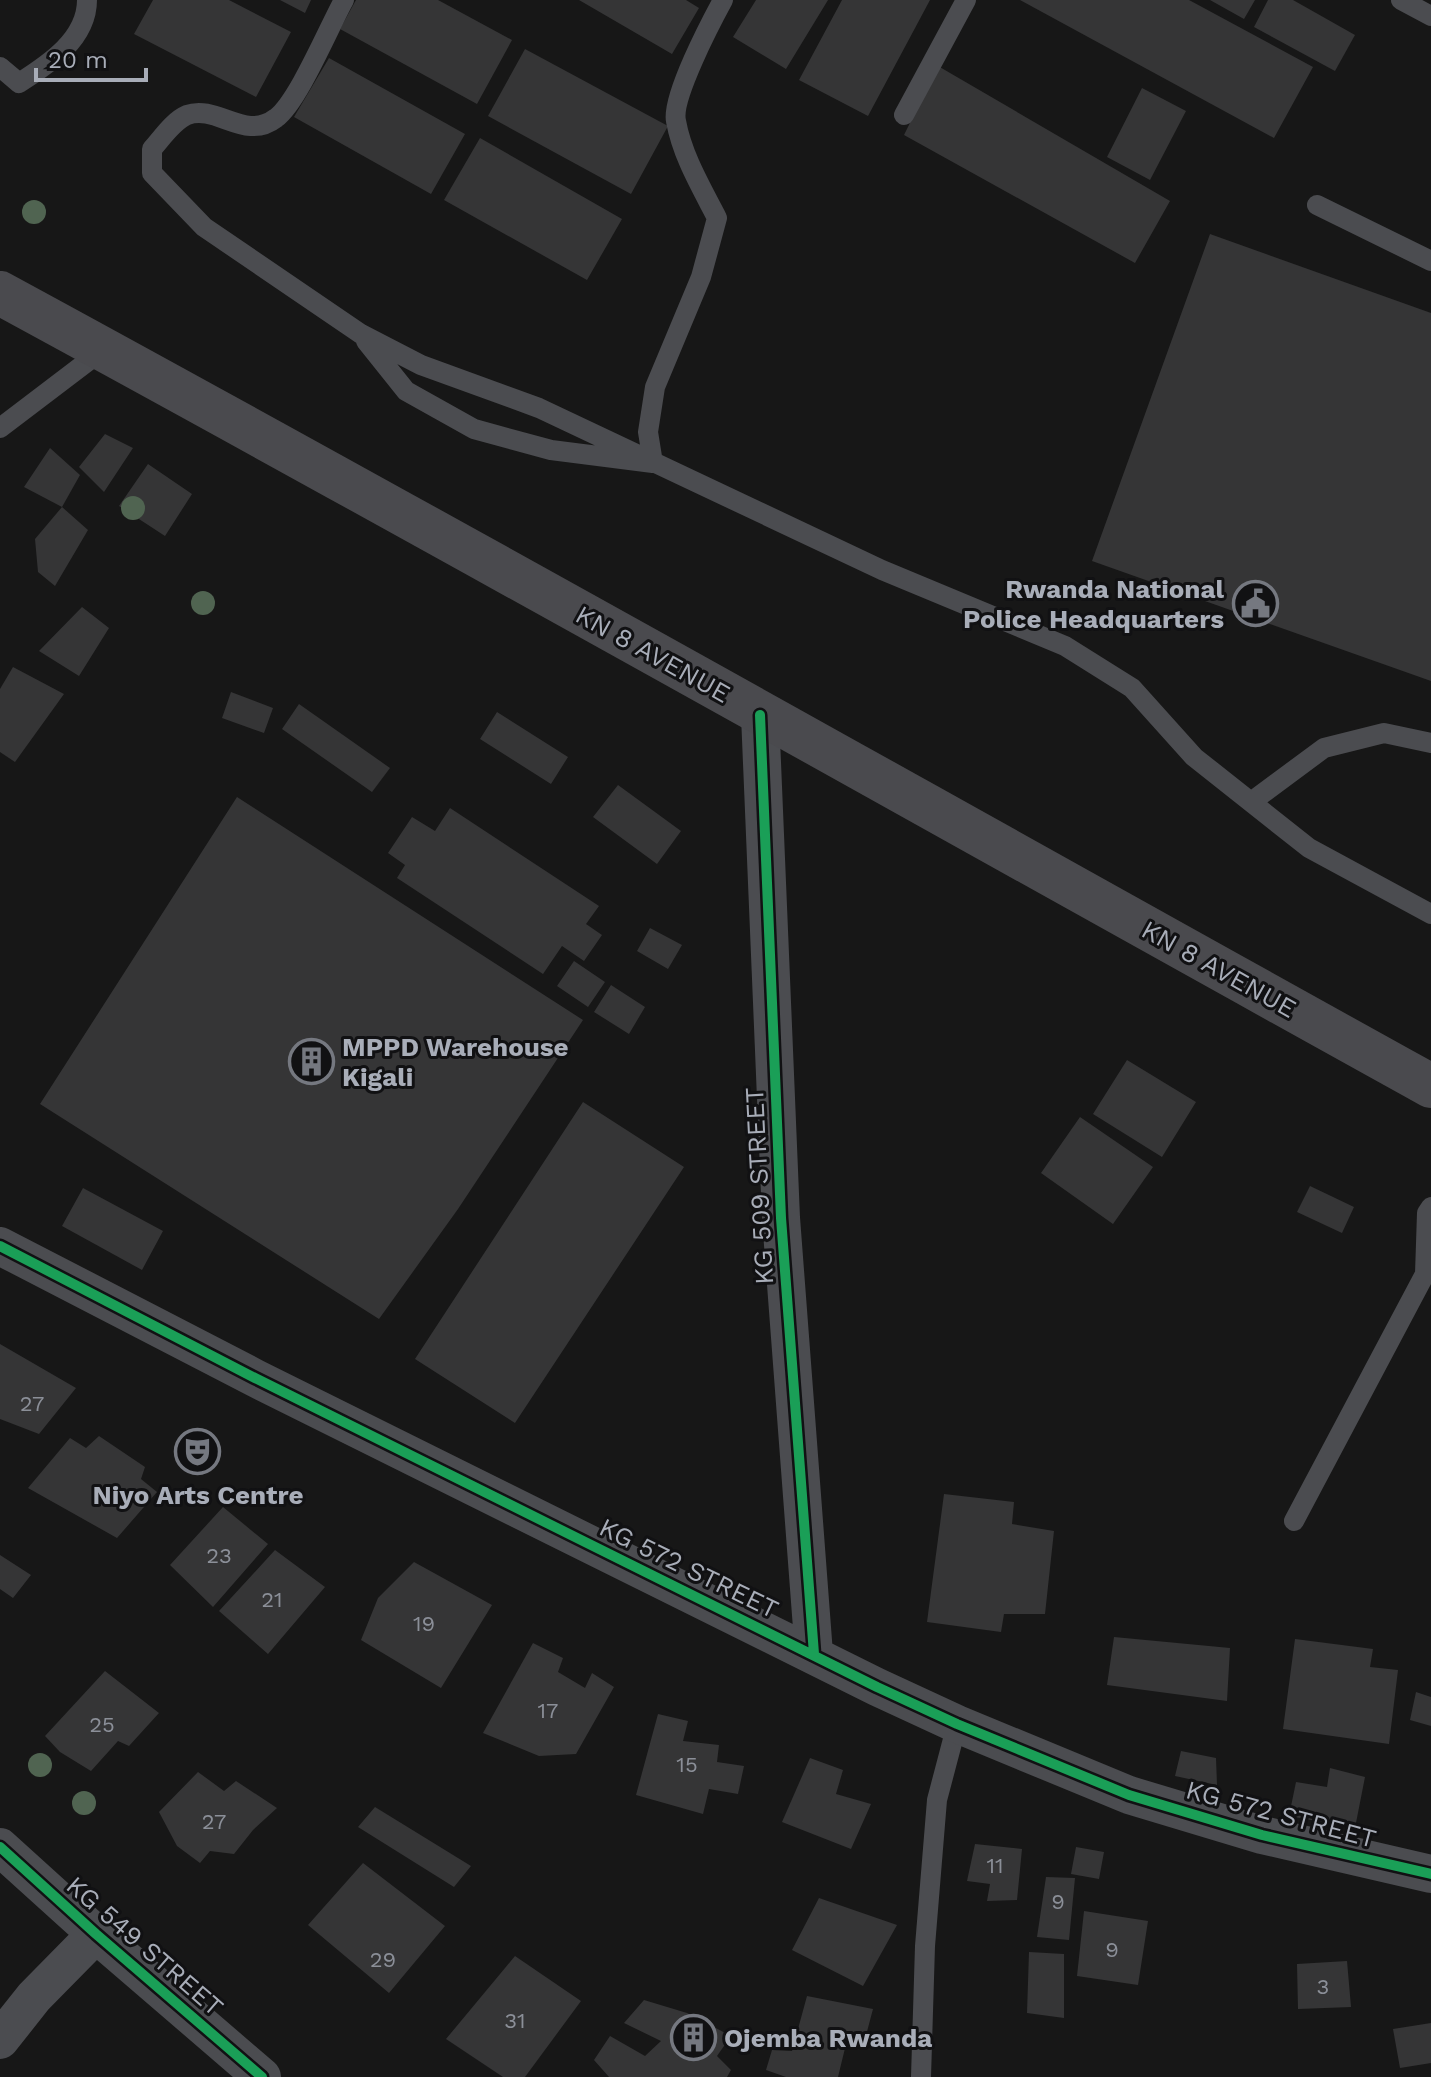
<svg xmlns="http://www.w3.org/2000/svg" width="1431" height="2077" font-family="'Work Sans',sans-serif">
<rect width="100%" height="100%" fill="#171717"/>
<path fill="#353536" d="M 153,0 L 229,0 L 291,32 L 256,97 L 134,34 Z
M 280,0 L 311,0 L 305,13 Z
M 356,0 L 438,0 L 512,40 L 477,104 L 340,29 Z
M 579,0 L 686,0 L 699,8 L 672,54 Z
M 756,0 L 828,0 L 786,69 L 733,37 Z
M 842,0 L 930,0 L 868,116 L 799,80 Z
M 1020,0 L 1189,0 L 1313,67 L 1274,138 Z
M 1210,0 L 1255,0 L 1244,19 Z
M 1268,0 L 1293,0 L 1355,35 L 1335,71 L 1254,27 Z
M 525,49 L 668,126 L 631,194 L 488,116 Z
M 329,58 L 465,134 L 431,194 L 294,117 Z
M 938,66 L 1170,201 L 1135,263 L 904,135 Z
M 1142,88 L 1186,111 L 1150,180 L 1107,157 Z
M 480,138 L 622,219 L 587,280 L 444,200 Z
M 1210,234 L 1431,313 L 1431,681 L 1092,561 Z
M 105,434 L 133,448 L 104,492 L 79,467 Z
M 50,448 L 80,475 L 62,507 L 24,487 Z
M 148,464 L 192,494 L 165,536 L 119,506 Z
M 62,507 L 88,530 L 55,586 L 38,572 L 35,539 Z
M 82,607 L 109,628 L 79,676 L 39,651 Z
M 13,667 L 64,694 L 15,762 L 0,752 L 0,689 Z
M 231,692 L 273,708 L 264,733 L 222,718 Z
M 299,704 L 390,768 L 372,792 L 282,729 Z
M 497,712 L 568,757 L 551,784 L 480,739 Z
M 618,785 L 681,831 L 657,864 L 593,817 Z
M 237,797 L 583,1020 L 458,1209 L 379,1319 L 40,1104 Z
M 450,808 L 599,906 L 586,924 L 602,935 L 584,961 L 562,946 L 543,974 L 397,878 L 405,865 L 388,853 L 412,817 L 435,831 Z
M 650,928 L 682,945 L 668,969 L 637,951 Z
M 574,961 L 605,982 L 588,1007 L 557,986 Z
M 611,985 L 645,1007 L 629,1034 L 594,1012 Z
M 1127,1060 L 1196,1102 L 1162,1157 L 1093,1114 Z
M 583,1102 L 684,1167 L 515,1423 L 415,1359 Z
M 1080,1117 L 1153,1167 L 1113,1224 L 1041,1173 Z
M 1310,1186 L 1354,1207 L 1342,1233 L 1297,1212 Z
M 83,1188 L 163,1231 L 142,1270 L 62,1226 Z
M 0,1344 L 76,1388 L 39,1434 L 0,1419 Z
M 99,1436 L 145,1467 L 141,1479 L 157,1492 L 117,1538 L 28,1488 L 70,1438 L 86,1448 Z
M 944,1494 L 1014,1502 L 1012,1524 L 1054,1531 L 1045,1614 L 1004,1614 L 1001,1632 L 927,1622 Z
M 223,1507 L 268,1544 L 213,1607 L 170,1565 Z
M 275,1550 L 325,1587 L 268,1654 L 219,1611 Z
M 0,1555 L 31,1575 L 13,1598 L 0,1589 Z
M 414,1562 L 492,1605 L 441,1688 L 361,1640 L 378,1598 Z
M 1114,1637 L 1230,1648 L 1227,1701 L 1107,1685 Z
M 1295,1639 L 1373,1649 L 1370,1667 L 1398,1670 L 1389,1744 L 1283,1729 Z
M 533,1643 L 563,1658 L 558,1672 L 585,1688 L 592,1673 L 614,1687 L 576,1754 L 539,1756 L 483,1733 Z
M 105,1671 L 159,1713 L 129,1746 L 118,1741 L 91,1771 L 60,1752 L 45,1736 Z
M 1416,1692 L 1431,1697 L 1431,1726 L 1410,1720 Z
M 658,1714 L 688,1721 L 683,1741 L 719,1745 L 717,1762 L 744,1766 L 738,1794 L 709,1789 L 703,1814 L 636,1795 Z
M 1181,1751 L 1216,1758 L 1217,1785 L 1175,1776 Z
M 810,1758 L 843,1770 L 836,1794 L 871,1804 L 851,1849 L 782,1822 Z
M 1330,1768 L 1365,1777 L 1355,1828 L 1289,1816 L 1296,1782 L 1327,1787 Z
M 198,1772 L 224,1791 L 236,1781 L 277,1808 L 253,1830 L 234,1854 L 210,1851 L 200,1863 L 177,1846 L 159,1812 Z
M 375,1807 L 471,1866 L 454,1887 L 358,1827 Z
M 975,1844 L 1022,1849 L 1017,1900 L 987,1901 L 990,1884 L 967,1881 Z
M 1076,1847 L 1104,1852 L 1099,1879 L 1071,1874 Z
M 363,1863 L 445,1926 L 389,1993 L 308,1925 Z
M 1046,1877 L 1075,1878 L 1069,1940 L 1037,1937 Z
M 819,1898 L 897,1925 L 863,1986 L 792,1950 Z
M 1084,1911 L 1148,1921 L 1138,1985 L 1077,1976 Z
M 1029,1952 L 1064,1954 L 1064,2018 L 1027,2013 Z
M 515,1956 L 581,2001 L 525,2077 L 503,2077 L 446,2039 Z
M 1347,1961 L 1351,2007 L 1298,2009 L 1297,1964 Z
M 807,1996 L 873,2009 L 864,2043 L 847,2040 L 838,2077 L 786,2077 L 766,2070 L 772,2050 L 792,2051 Z
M 644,2000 L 687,2013 L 731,2036 L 717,2056 L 731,2070 L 727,2077 L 609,2077 L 594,2060 L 610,2036 L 645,2056 L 661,2041 L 624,2023 Z
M 1431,2023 L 1431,2063 L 1400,2068 L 1393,2029 Z"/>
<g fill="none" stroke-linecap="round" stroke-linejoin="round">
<path stroke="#4b4c50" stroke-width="20" d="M 344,0 C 329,27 298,102 276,118 C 245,142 217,104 187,115 C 173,121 162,138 152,149 L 152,173 L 204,227 L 361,334 L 421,365 L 539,408 L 882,570 L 1065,646 L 1132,688 L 1194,757 L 1309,848 L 1431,914
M 1401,0 L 1431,16
M 0,67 L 19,83 C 49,64 87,39 87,0
M 904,115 L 966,0
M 1317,205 L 1431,261
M 366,341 L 406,391 L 474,429 L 551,450 L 653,463 L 648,432 L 655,387 L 701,277 L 717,218 C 701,187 682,155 676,121 C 671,98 711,22 723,0
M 0,428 L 104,349
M 1251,802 L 1324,748 L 1384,733 L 1431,743
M 1294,1521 L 1425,1274 L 1427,1213 L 1431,1207
M 921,2077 L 925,1946 L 937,1800 L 957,1724"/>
<path stroke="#4b4c50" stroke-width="38" d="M 760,715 L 781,1218 L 814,1654
M 0,1246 L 255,1378 L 877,1687 L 957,1724 L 1129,1795 L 1262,1835 L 1431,1874
M 0,1847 L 96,1934 L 262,2077
M 0,2040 L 34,1997 L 96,1934"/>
<path stroke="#4a4a4e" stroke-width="44" d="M 0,293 C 479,553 954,822 1431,1086"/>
<defs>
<path id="cycleway" d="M 760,715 L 781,1218 L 814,1654
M 0,1246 L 255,1378 L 877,1687 L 957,1724 L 1129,1795 L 1262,1835 L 1431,1874
M 0,1847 L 96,1934 L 262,2077"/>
</defs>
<use href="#cycleway" stroke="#111113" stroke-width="15"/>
<use href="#cycleway" stroke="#1a9f57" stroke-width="10"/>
</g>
<g fill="#506451">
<circle cx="34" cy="212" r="12"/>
<circle cx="133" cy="508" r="12"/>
<circle cx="203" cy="603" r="12"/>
<circle cx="40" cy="1765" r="12"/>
<circle cx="84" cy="1803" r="12"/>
</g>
<defs>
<symbol id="civic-ring" viewBox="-11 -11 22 22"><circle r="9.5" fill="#111113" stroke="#757880" stroke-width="1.5"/><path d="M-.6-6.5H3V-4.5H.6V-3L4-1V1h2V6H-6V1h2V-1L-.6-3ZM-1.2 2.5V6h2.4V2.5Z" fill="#757880"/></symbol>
<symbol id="building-ring" viewBox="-11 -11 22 22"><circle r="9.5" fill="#111113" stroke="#757880" stroke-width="1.5"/><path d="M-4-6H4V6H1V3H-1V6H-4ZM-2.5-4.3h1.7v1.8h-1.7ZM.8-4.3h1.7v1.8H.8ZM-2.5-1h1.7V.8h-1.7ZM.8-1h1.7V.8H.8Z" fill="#757880"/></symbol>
<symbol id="theatre-ring" viewBox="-11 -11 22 22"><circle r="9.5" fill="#111113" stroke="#757880" stroke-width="1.5"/><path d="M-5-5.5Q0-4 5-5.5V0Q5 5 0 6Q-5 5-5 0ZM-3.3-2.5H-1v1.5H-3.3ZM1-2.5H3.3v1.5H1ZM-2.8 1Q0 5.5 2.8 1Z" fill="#757880"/></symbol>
</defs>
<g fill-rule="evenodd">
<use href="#civic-ring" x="1230" y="578" width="51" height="51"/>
<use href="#building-ring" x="286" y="1036" width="51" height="51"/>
<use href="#theatre-ring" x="172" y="1426" width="51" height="51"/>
<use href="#building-ring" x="668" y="2012" width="51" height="51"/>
</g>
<g text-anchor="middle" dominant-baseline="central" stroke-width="6" stroke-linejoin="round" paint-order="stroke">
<g font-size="22" fill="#8b8f98">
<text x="32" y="1403">27</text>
<text x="219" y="1555">23</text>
<text x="272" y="1599">21</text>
<text x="424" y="1623">19</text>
<text x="548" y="1710">17</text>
<text x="102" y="1724">25</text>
<text x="687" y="1764">15</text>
<text x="214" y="1821">27</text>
<text x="995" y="1865">11</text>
<text x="1058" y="1901">9</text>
<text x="1112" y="1949">9</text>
<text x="383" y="1959">29</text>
<text x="1323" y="1986">3</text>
<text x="515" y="2020">31</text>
</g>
<g font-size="26" font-weight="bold" fill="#a8adb8" stroke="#111113" text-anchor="start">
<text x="1224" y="589" text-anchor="end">Rwanda National<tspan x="1224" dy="30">Police Headquarters</tspan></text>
<text x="342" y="1047">MPPD Warehouse<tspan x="342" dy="30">Kigali</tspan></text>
<text x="198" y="1495" text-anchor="middle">Niyo Arts Centre</text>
<text x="724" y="2038">Ojemba Rwanda</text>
</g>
<g font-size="26" fill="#a8adb8" stroke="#111113">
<text transform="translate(653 654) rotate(29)">KN 8 AVENUE</text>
<text transform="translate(1219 969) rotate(29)">KN 8 AVENUE</text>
<text transform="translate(759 1186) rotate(-93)">KG 509 STREET</text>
<text transform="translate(689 1568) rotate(26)">KG 572 STREET</text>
<text transform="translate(1281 1814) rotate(15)">KG 572 STREET</text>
<text transform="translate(145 1946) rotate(41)">KG 549 STREET</text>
</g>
</g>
<path d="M36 68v12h110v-12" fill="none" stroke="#a8adb8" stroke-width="4"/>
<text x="48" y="68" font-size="24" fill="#a8adb8" stroke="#111113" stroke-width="6" paint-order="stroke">20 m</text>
</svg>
